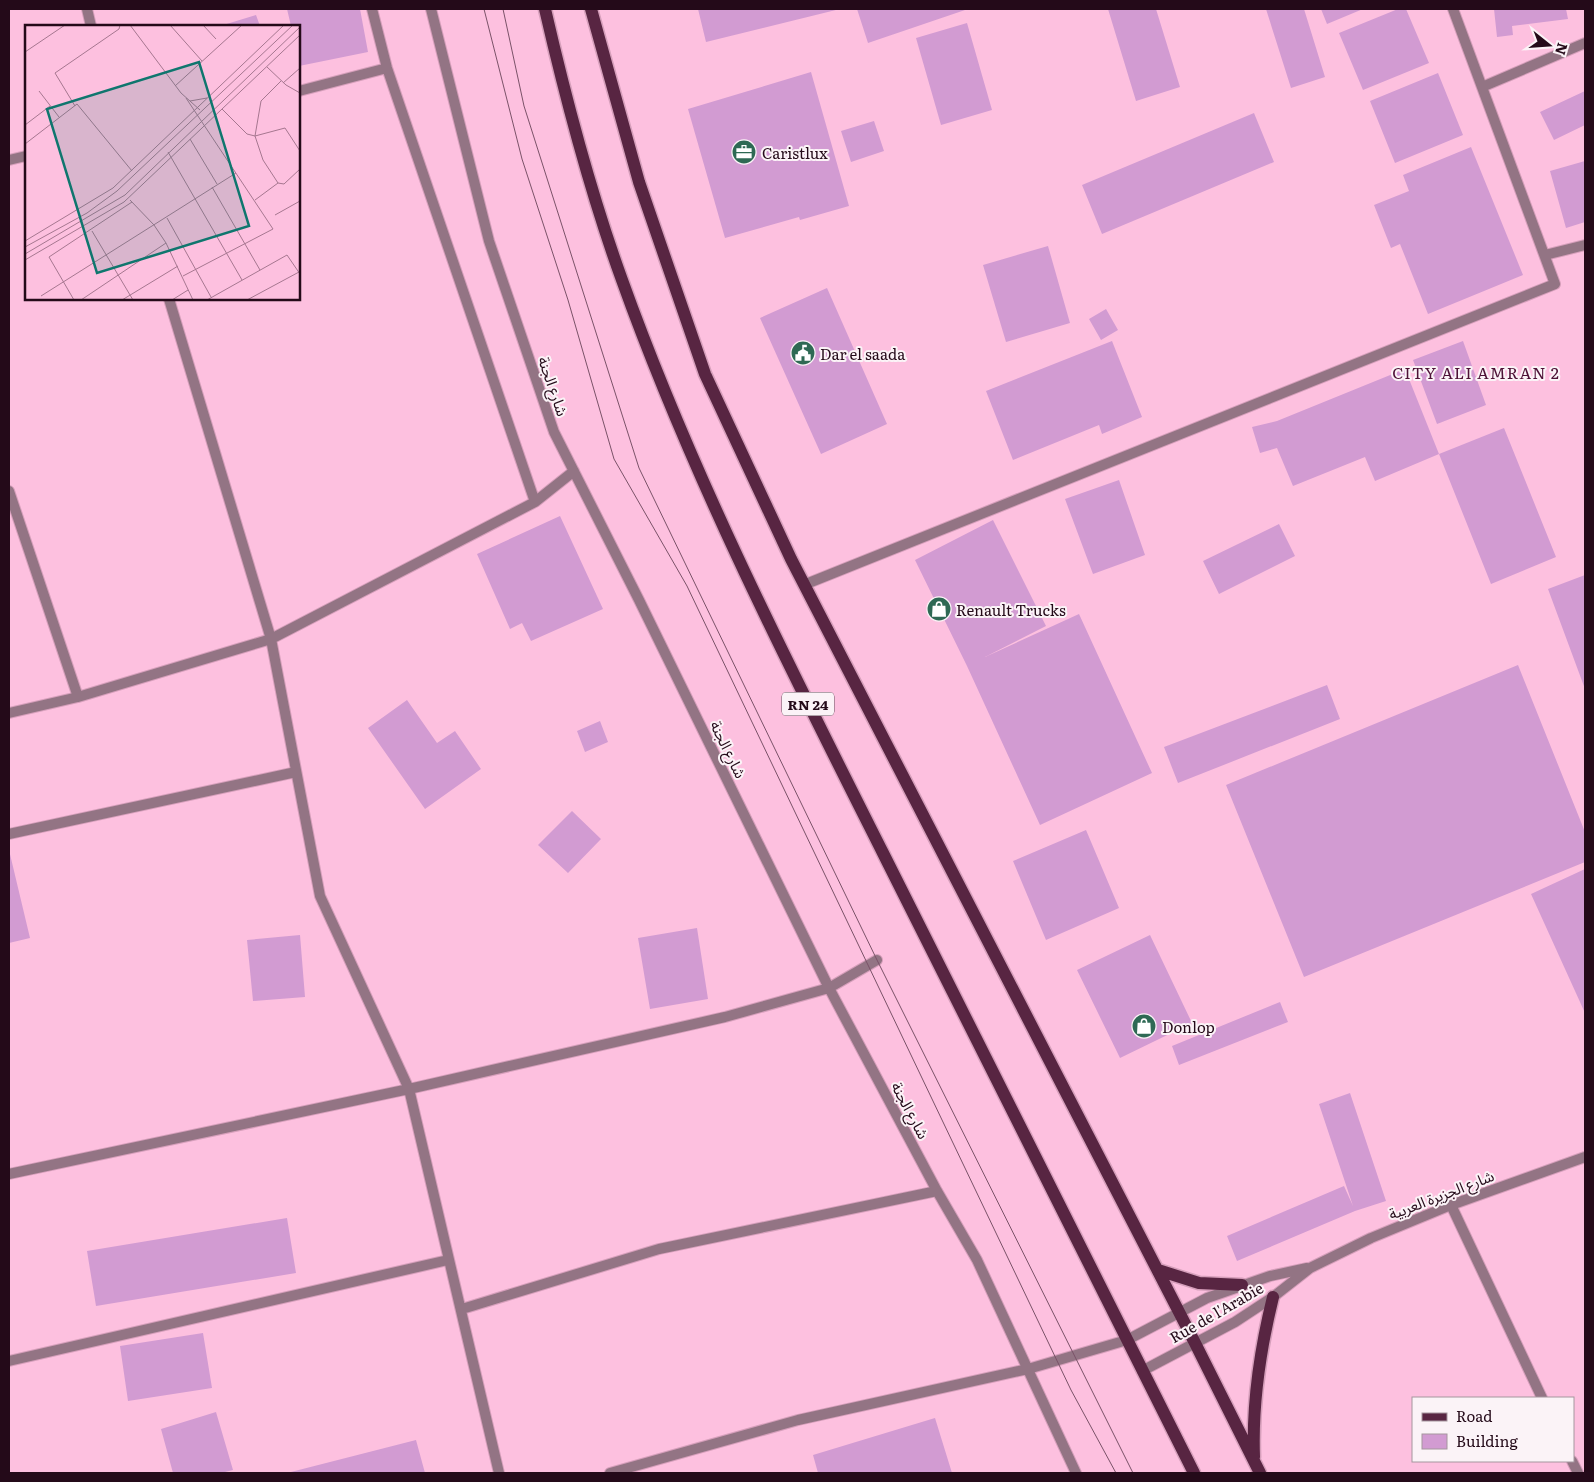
<svg xmlns="http://www.w3.org/2000/svg" width="1594" height="1482" font-family="Literata,'Noto Sans Arabic',serif">
<rect width="100%" height="100%" fill="#fdc0df"/>
<path fill="#d29bd2" d="M 287,9 L 360,9 L 368,52 L 299,66 L 299,26 L 291,26 Z
M 698,9 L 840,9 L 706,42 Z
M 857,9 L 968,9 L 868,43 Z
M 1108,9 L 1156,9 L 1180,87 L 1136,101 Z
M 1266,9 L 1304,9 L 1325,77 L 1291,88 Z
M 1321,9 L 1363,9 L 1327,24 Z
M 1398,9 L 1406,9 L 1429,63 L 1363,90 L 1339,33 Z
M 1494,9 L 1566,9 L 1568,19 L 1512,26 L 1513,35 L 1497,37 Z
M 256,15 L 260,26 L 220,26 Z
M 967,23 L 992,110 L 941,125 L 916,38 Z
M 811,72 L 849,206 L 800,220 L 799,217 L 725,238 L 688,109 Z
M 1438,73 L 1463,135 L 1395,163 L 1370,101 Z
M 1585,91 L 1585,125 L 1554,140 L 1540,112 Z
M 1254,113 L 1274,162 L 1102,234 L 1082,185 Z
M 874,121 L 884,151 L 851,162 L 841,131 Z
M 1471,147 L 1523,275 L 1428,314 L 1400,244 L 1391,248 L 1374,205 L 1409,191 L 1403,175 Z
M 1585,161 L 1585,222 L 1566,228 L 1550,171 Z
M 1048,246 L 1070,323 L 1006,342 L 983,265 Z
M 827,288 L 887,424 L 821,454 L 760,318 Z
M 1106,309 L 1118,330 L 1101,340 L 1089,319 Z
M 1112,341 L 1142,417 L 1102,434 L 1099,425 L 1013,460 L 986,391 Z
M 1463,341 L 1486,405 L 1437,424 L 1413,360 Z
M 1405,369 L 1439,454 L 1504,428 L 1556,557 L 1491,584 L 1439,454 L 1375,481 L 1365,457 L 1293,486 L 1277,448 L 1260,453 L 1252,427 L 1277,421 Z
M 1119,480 L 1145,555 L 1093,574 L 1065,499 Z
M 560,516 L 603,609 L 531,641 L 522,623 L 510,629 L 477,554 Z
M 993,520 L 1046,626 L 985,657 L 1079,614 L 1152,773 L 1040,825 L 967,666 L 915,560 Z
M 1279,524 L 1295,556 L 1219,594 L 1203,561 Z
M 1585,575 L 1585,689 L 1548,589 Z
M 1518,665 L 1585,832 L 1585,862 L 1304,977 L 1226,785 Z
M 1327,685 L 1340,719 L 1178,783 L 1164,747 Z
M 407,700 L 437,743 L 455,731 L 481,769 L 425,809 L 368,728 Z
M 600,721 L 608,742 L 585,752 L 577,731 Z
M 572,811 L 601,839 L 568,873 L 538,845 Z
M 1086,830 L 1119,908 L 1046,940 L 1013,861 Z
M 9,850 L 30,938 L 9,943 Z
M 1585,869 L 1585,1013 L 1531,894 Z
M 697,928 L 708,999 L 650,1009 L 638,938 Z
M 300,935 L 305,997 L 253,1001 L 247,940 Z
M 1150,935 L 1192,1023 L 1120,1058 L 1077,970 Z
M 1280,1002 L 1288,1022 L 1179,1065 L 1172,1046 Z
M 1350,1093 L 1386,1201 L 1355,1211 L 1237,1261 L 1227,1236 L 1344,1186 L 1353,1206 L 1319,1104 Z
M 287,1218 L 296,1273 L 96,1306 L 87,1251 Z
M 203,1333 L 212,1388 L 128,1401 L 120,1346 Z
M 216,1412 L 233,1470 L 221,1473 L 173,1473 L 161,1429 Z
M 935,1418 L 952,1473 L 818,1473 L 813,1455 Z
M 416,1440 L 425,1473 L 287,1473 Z"/>
<g fill="none" stroke-linecap="round" stroke-linejoin="round">
<defs>
<path id="minor" d="M 87,9 L 91,26
M 372,9 L 387,68 L 535,502
M 431,9 L 489,241 L 554,432 L 639,600 L 829,988 L 937,1191 L 977,1260 L 1076,1473
M 1482,87 L 1585,43
M 299,91 L 387,68
M 9,160 L 26,156
M 1545,255 L 1585,245
M 169,299 L 271,639 L 320,896 L 409,1089 L 499,1473
M 9,491 L 78,697
M 806,584 L 1555,284 L 1453,9
M 9,713 L 78,697 L 271,639 L 535,502 L 574,471
M 9,834 L 296,772
M 9,1174 L 409,1089 L 725,1017 L 829,988 L 877,960
M 1451,1205 L 1542,1398
M 462,1309 L 659,1249 L 937,1191
M 9,1361 L 448,1260
M 1572,1461 L 1578,1473
M 610,1473 L 798,1420 L 1028,1369 L 1127,1340"/>
<path id="tertiary" d="M 1127,1340 L 1207,1298 L 1270,1276 L 1307,1268
M 1142,1371 L 1235,1322 L 1273,1297 L 1310,1268 L 1371,1238 L 1451,1205 L 1585,1157"/>
<path id="primary" d="M 545,9 C 566,100 590,192 622,280 C 693,478 789,666 883,853 C 987,1060 1090,1266 1194,1473
M 591,9 L 639,182 L 705,374 L 791,559 L 1195,1343 L 1260,1473
M 1158,1270 L 1199,1283 L 1242,1285
M 1254,1457 C 1252,1402 1260,1350 1273,1297"/>
</defs>
<use href="#minor" stroke="#d69fbb" stroke-width="12"/>
<use href="#tertiary" stroke="#d69fbb" stroke-width="12"/>
<use href="#primary" stroke="#d69fbb" stroke-width="15"/>
<use href="#minor" stroke="#937484" stroke-width="10"/>
<use href="#tertiary" stroke="#937484" stroke-width="10"/>
<use href="#primary" stroke="#582542" stroke-width="12"/>
<path stroke="#7a5268" stroke-width="1" d="M 484,9 L 522,159 L 568,300 L 614,459 L 687,586 L 1071,1390 L 1116,1473
M 503,9 L 524,106 L 639,468 L 877,960 L 1133,1473"/>
</g>
<defs>
<symbol id="office-disc" viewBox="-11 -11 22 22"><circle r="9.5" fill="#2e6954" stroke="#fbf3f7"/><path d="M-6-3h4V-5.5h4V-3h4V5H-6ZM-1-4.5V-3h2v-1.5ZM-6 0V1H6V0Z" fill="#fff"/></symbol>
<symbol id="civic-disc" viewBox="-11 -11 22 22"><circle r="9.5" fill="#2e6954" stroke="#fbf3f7"/><path d="M-.6-6.5H3V-4.5H.6V-3L4-1V1h2V6H-6V1h2V-1L-.6-3ZM-1.2 2.5V6h2.4V2.5Z" fill="#fff"/></symbol>
<symbol id="shop-disc" viewBox="-11 -11 22 22"><circle r="9.5" fill="#2e6954" stroke="#fbf3f7"/><path d="M-5-2.5h2.3a2.7 3.5 0 0 1 5.4 0H5L5.5 6h-11ZM-1.5-2.5h3a1.5 2.3 0 0 0-3 0Z" fill="#fff"/></symbol>
</defs>
<g fill-rule="evenodd">
<use href="#office-disc" x="730" y="138" width="28" height="28"/>
<use href="#civic-disc" x="789" y="339" width="28" height="28"/>
<use href="#shop-disc" x="925" y="595" width="28" height="28"/>
<use href="#shop-disc" x="1130" y="1012" width="28" height="28"/>
</g>
<g text-anchor="middle" dominant-baseline="central" stroke-width="4" stroke-linejoin="round" paint-order="stroke">
<rect fill="#fbf3f7" stroke="#64505c" stroke-width="1" x="782" y="692.5" width="52" height="23" rx="4"/>
<g font-size="14" font-weight="bold" fill="#240a19">
<text x="808" y="704">RN 24</text>
</g>
<g font-size="15" fill="#240a19" stroke="#fbf3f7" text-anchor="start">
<text x="762" y="152">Caristlux</text>
<text x="820" y="353">Dar el saada</text>
<text x="956" y="609">Renault Trucks</text>
<text x="1162" y="1026">Donlop</text>
</g>
<g font-size="15" fill="#240a19" stroke="#fbf3f7">
<text transform="translate(554 386) rotate(71)">شارع الجنة</text>
<text transform="translate(729 749) rotate(64)">شارع الجنة</text>
<text transform="translate(911 1110) rotate(62)">شارع الجنة</text>
<text transform="translate(1441 1194) rotate(-21)">شارع الجزيرة العربية</text>
<text transform="translate(1216 1312) rotate(-30)">Rue de l'Arabie</text>
</g>
<g font-size="16" letter-spacing="1" fill="#4d1136" stroke="#fbf3f7">
<text x="1476" y="372">CITY ALI AMRAN 2</text>
</g>
</g>
<g transform="translate(25 25)">
<rect width="275" height="275" fill="#fdc0df"/>
<path fill="none" stroke="#a67790" stroke-width="1" d="M 105,0 L 156,68 L 175,85M 145,0 L 177,36M 178,0 L 191,14M 0,27 L 40,0M 242,42 L 261,60 L 275,68M 258,58 L 275,43M 150,61 L 217,0M 14,66 L 34,92M 165,76 L 182,73M 50,81 L 30,48 L 94,4 L 95,0M 197,84 L 222,109 L 230,111 L 260,103 L 275,126M 0,100 L 25,81M 165,114 L 192,159M 0,119 L 52,79 L 107,146M 143,127 L 217,255M 253,158 L 238,135 L 230,111 L 236,76 L 256,56M 187,162 L 235,245M 105,175 L 129,200 L 141,218 L 168,275M 230,175 L 253,158 L 259,159 L 275,144M 250,190 L 275,176M 142,193 L 186,272M 67,206 L 108,275M 0,216 L 88,163 L 259,0M 0,222 L 62,188 L 92,166 L 268,0M 0,229 L 100,170 L 275,2M 0,235 L 99,177 L 275,10M 158,251 L 248,204 L 161,73M 16,271 L 211,148M 49,275 L 24,232 L 107,177M 56,275 L 141,218M 97,275 L 153,241M 147,275 L 163,265M 182,275 L 262,230 L 275,249M 222,275 L 274,247"/>
<path fill="#0f766e" fill-opacity="0.15" stroke="#0f766e" stroke-width="2.5" d="M 174,37 L 224,201 L 72,248 L 22,84 Z"/>
<rect width="275" height="275" fill="none" stroke="#240a19" stroke-width="2.5"/>
</g>
<rect width="1594" height="1482" fill="none" stroke="#240a19" stroke-width="20"/>
<rect x="1412" y="1397" width="162" height="65" fill="#fbf3f7" stroke="#a5969e"/>
<rect x="1422" y="1413" width="25" height="8" fill="#582542" stroke="#a5969e"/>
<text x="1456" y="1422" font-size="15" fill="#240a19">Road</text>
<rect x="1422" y="1434" width="25" height="15" fill="#d29bd2" stroke="#a5969e"/>
<text x="1456" y="1447" font-size="15" fill="#240a19">Building</text>
<g transform="translate(1549 45) rotate(107)" stroke="#fbf3f7" stroke-width="4" paint-order="stroke">
<path d="M0-4L9 19L0 12L-9 19Z" fill="#240a19"/>
<text y="-8" font-size="14" font-weight="bold" text-anchor="middle" fill="#240a19">N</text>
</g>
</svg>
